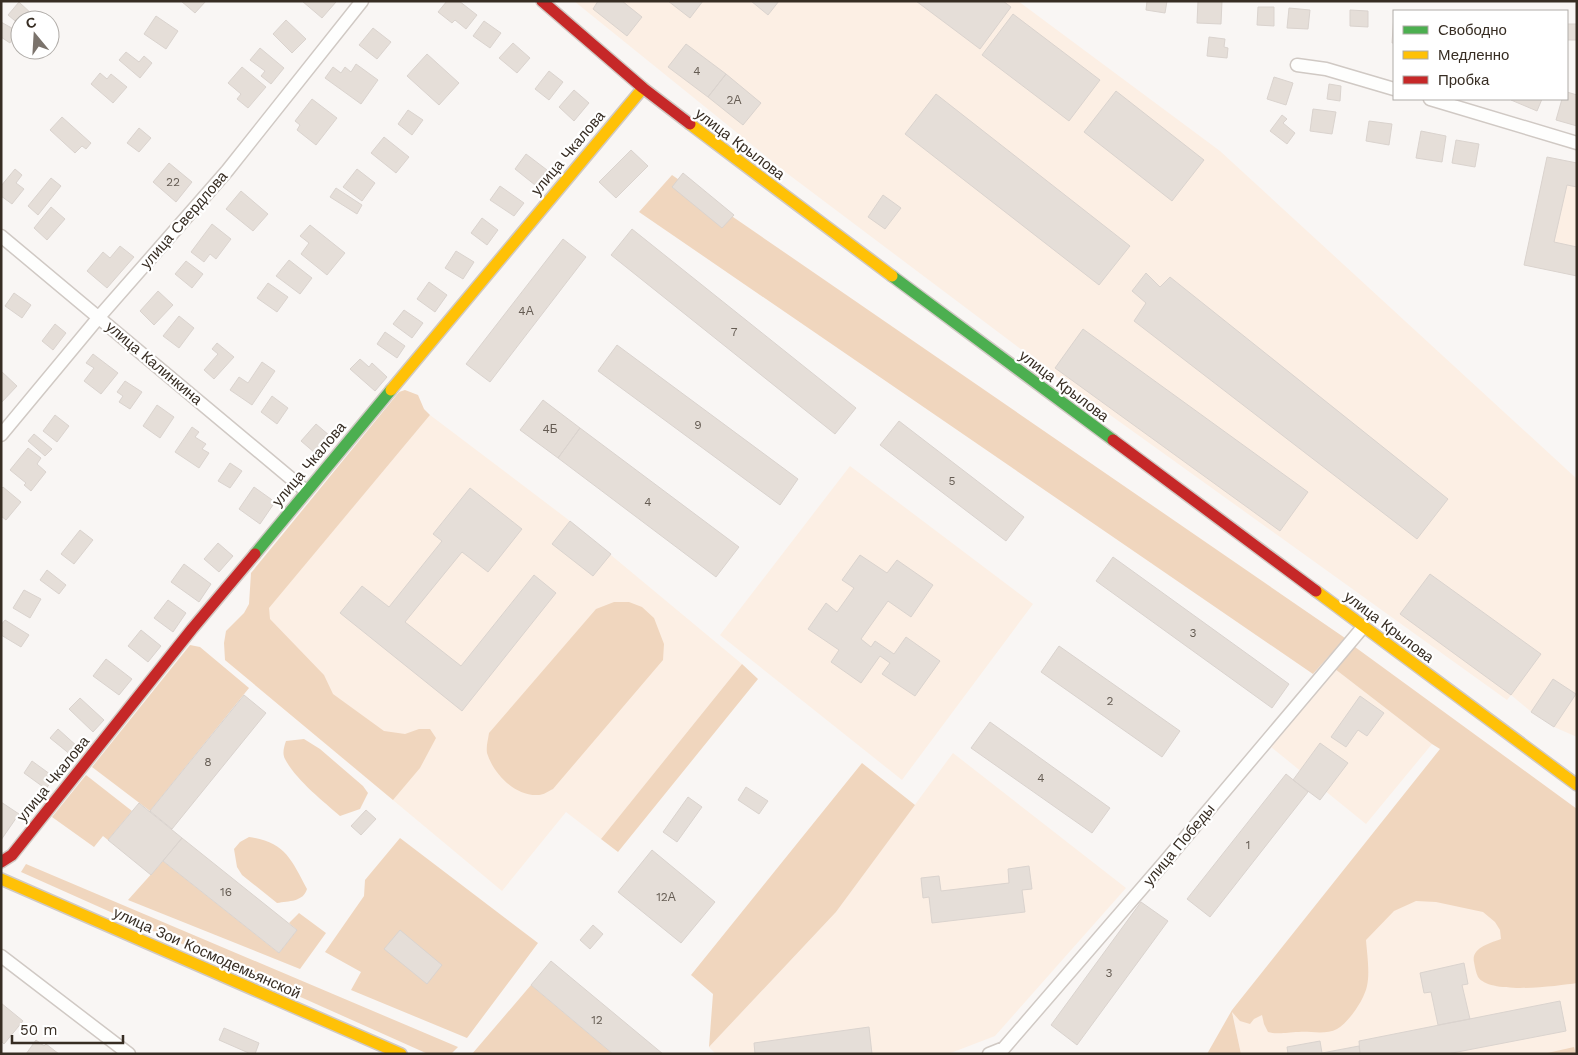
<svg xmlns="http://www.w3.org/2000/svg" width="1578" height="1055" font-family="'Work Sans',sans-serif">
<rect width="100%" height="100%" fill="#f9f6f4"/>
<path fill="#fcefe4" d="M 574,1 L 1018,1 L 1220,151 L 1577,479 L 1577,737 L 1554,727 L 1529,710 L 1511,695 L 1507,700 L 1067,384 L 788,174 Z
M 1547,157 L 1577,163 L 1577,276 L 1524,265 Z
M 430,415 L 570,521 L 742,664 L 601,839 L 566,812 L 502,891 L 225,660 Z
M 850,466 L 1033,604 L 902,780 L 720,635 Z
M 1335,669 L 1432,744 L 1366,824 L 1271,747 Z
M 1441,749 L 1577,851 L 1577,1054 L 1241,1054 L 1232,1011 Z
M 953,753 L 1126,888 L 995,1036 L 948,1054 L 716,1054 L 709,1047 L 836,912 Z"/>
<path fill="#f0d6be" d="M 672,175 L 1345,638 L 1313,674 L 639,212 Z
M 405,390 L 418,395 L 424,409 L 430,415 L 269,608 L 270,619 L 324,675 L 333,694 L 384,731 L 405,734 L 419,729 L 430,729 L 436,738 L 420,768 L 393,800 L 225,660 L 224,643 L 226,631 L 244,613 L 249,604 L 251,573 L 399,392 Z
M 614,602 L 629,602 L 642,607 L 654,618 L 664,644 L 663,660 L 553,789 C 549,791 543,795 539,795 C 515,797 493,773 487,753 C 486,746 488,740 489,733 L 596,609 Z
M 190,645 L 200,647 L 249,688 L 150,811 L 92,767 Z
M 1355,647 L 1577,809 L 1577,983 C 1557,986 1490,995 1478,977 C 1476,973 1475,967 1474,962 C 1471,948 1490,943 1501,939 L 1500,930 L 1495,922 L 1483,912 L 1436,902 L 1416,901 L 1394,911 L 1366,940 C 1367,953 1370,973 1367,986 C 1364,1000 1349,1022 1337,1029 C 1326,1035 1310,1031 1299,1032 C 1286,1032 1281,1035 1268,1032 L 1264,1024 L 1262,1015 L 1254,1019 L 1250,1024 L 1240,1021 L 1232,1012 L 1241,1054 L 1207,1054 L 1232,1010 L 1440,749 L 1432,744 L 1335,669 Z
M 742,664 L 758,679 L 618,852 L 601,839 Z
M 304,739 L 320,749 L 363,786 L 368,793 L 360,809 L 340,816 C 323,801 296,780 285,759 C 282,753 284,747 286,741 Z
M 862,763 L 915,805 L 836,912 L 709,1047 L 713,994 L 691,975 Z
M 86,775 L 132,811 L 108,840 L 103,836 L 94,847 L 52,817 Z
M 249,837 C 285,842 291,859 307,889 C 303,902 289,901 277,903 L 242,875 L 237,867 L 234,849 L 240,842 Z
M 400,838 L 538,943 L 467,1038 L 351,990 L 361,972 L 325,952 L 364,896 L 365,880 Z
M 163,861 L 279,953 L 297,930 L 289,923 L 299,913 L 326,933 L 300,969 L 128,900 Z
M 26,864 L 458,1047 L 451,1054 L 428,1054 L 21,872 Z
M 531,985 L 613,1054 L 472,1054 Z
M 1574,1047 L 1576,1054 L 1543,1054 Z"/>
<path fill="#e5ded8" stroke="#dad3ce" d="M 181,1 L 206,1 L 195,13 Z
M 302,1 L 335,1 L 336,2 L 322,18 Z
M 447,1 L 459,1 L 477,15 L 466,29 L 455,20 L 452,23 L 438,12 Z
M 598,1 L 622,1 L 642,17 L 627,36 L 593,9 Z
M 668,1 L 703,1 L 690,18 Z
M 751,1 L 779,1 L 768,15 Z
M 916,1 L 1003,1 L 1011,7 L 980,49 Z
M 1147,1 L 1167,1 L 1165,13 L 1146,10 Z
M 1198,1 L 1222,1 L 1221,24 L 1197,23 Z
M 19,2 L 34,16 L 31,20 L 20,20 L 20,25 L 8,15 Z
M 1258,7 L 1274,7 L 1274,26 L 1257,25 Z
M 1289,8 L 1310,10 L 1308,29 L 1287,28 Z
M 1350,10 L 1368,11 L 1368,27 L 1350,26 Z
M 1013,14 L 1100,80 L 1069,121 L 982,55 Z
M 1394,15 L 1394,43 L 1392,43 Z
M 156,16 L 178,31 L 166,49 L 144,34 Z
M 286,20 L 306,39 L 292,53 L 273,34 Z
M 484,21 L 501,33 L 490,48 L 473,36 Z
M 1,22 L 17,31 L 10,43 L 1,37 Z
M 1567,24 L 1577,24 L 1577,40 L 1567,40 Z
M 373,28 L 391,42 L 377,59 L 359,45 Z
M 1209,37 L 1225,39 L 1224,47 L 1228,48 L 1227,58 L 1207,56 Z
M 513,43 L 530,58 L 517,73 L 499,58 Z
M 686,44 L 726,74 L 708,97 L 668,67 Z
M 260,48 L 284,68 L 271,84 L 261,76 L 265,71 L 250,60 Z
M 126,52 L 139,62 L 144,56 L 152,63 L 140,78 L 119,60 Z
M 427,54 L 459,83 L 439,105 L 407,76 Z
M 356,64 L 378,80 L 361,104 L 325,78 L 333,67 L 341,73 L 345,67 L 351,72 Z
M 242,67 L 266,87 L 248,108 L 237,99 L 241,94 L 228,83 Z
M 549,71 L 563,82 L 549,100 L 535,89 Z
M 100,73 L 107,79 L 111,74 L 127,87 L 113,103 L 91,84 Z
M 726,74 L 761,103 L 743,125 L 708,97 Z
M 1274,77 L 1293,83 L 1286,105 L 1267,99 Z
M 1329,84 L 1341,86 L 1340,101 L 1327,99 Z
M 574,90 L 589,103 L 574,121 L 559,107 Z
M 1116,91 L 1204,160 L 1172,201 L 1084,132 Z
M 1567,92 L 1577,95 L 1577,126 L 1556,120 L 1562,99 L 1567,99 Z
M 936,94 L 1130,246 L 1099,285 L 905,134 Z
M 312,99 L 337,118 L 316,145 L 297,130 L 300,125 L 295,121 Z
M 1511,99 L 1542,99 L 1537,111 L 1511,100 Z
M 1313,109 L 1336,112 L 1332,134 L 1310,131 Z
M 408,110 L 423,120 L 412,135 L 398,124 Z
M 1282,115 L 1287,119 L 1283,123 L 1295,133 L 1287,144 L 1270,131 Z
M 62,117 L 91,143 L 86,149 L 82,146 L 75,153 L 50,130 Z
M 1369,121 L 1392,124 L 1389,145 L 1366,141 Z
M 139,128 L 151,138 L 139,152 L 127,143 Z
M 1421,131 L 1446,136 L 1442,162 L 1416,158 Z
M 384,137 L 409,157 L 396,173 L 371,153 Z
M 1456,140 L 1479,144 L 1475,167 L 1452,163 Z
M 631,150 L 648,166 L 616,198 L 599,182 Z
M 526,154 L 547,170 L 535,185 L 515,169 Z
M 1547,157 L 1577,163 L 1577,187 L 1567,185 L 1554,242 L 1577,247 L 1577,276 L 1524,265 Z
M 169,163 L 192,182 L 176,202 L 153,182 Z
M 15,169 L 22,175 L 16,183 L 24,189 L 12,204 L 1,196 L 1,186 Z
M 357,169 L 375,183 L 362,201 L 343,187 Z
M 683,173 L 734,215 L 722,228 L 672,187 Z
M 51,178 L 61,186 L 38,215 L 28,206 Z
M 500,186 L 524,203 L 514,216 L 490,200 Z
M 336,188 L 362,205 L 357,214 L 330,197 Z
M 241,191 L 268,214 L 253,231 L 226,209 Z
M 883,195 L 901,208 L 885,229 L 868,217 Z
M 51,207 L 65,219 L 47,240 L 34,228 Z
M 482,218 L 498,230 L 487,245 L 471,233 Z
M 212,224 L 231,239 L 216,259 L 210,254 L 204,262 L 191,252 Z
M 310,225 L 345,253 L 327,275 L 301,254 L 309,243 L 300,236 Z
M 632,229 L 856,408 L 835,434 L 611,255 Z
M 563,239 L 586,257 L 490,382 L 466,364 Z
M 120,246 L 134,257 L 107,288 L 87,271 L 103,252 L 110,258 Z
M 456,251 L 474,262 L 463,279 L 445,268 Z
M 289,260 L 312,278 L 300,294 L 276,276 Z
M 186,261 L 203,274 L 192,288 L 175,274 Z
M 1146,273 L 1160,287 L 1170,277 L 1448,499 L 1417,539 L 1134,321 L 1146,303 L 1132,291 Z
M 429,282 L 447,295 L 435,312 L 417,299 Z
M 268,283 L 288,297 L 277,312 L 257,298 Z
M 158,291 L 173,305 L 154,325 L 140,311 Z
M 14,293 L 31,305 L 22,318 L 5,306 Z
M 404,310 L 423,323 L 412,338 L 393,324 Z
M 179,316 L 194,328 L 179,348 L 163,336 Z
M 55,324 L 66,333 L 53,350 L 42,341 Z
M 1083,329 L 1308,492 L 1280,531 L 1055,368 Z
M 385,332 L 405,346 L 397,358 L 377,344 Z
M 217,343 L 234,357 L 214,379 L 204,370 L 218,354 L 212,349 Z
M 617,345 L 798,479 L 780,505 L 598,371 Z
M 93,354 L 118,373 L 101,394 L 84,381 L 94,368 L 86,363 Z
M 360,359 L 369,367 L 372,363 L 387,377 L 375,391 L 350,369 Z
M 262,362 L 275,371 L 252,405 L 230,390 L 239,377 L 248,383 Z
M 1,371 L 17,386 L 1,403 Z
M 125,381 L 142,392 L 130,409 L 119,402 L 123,396 L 117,392 Z
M 272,396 L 288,408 L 277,424 L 261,412 Z
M 543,400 L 580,428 L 558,458 L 520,430 Z
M 157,405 L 174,417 L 160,438 L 143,426 Z
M 55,415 L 69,426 L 57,442 L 43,431 Z
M 899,421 L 1024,517 L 1006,541 L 880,445 Z
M 316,424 L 330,436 L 315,453 L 301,441 Z
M 192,427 L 199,432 L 195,437 L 206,444 L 202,449 L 209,453 L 199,468 L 175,452 Z
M 580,428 L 739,547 L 716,577 L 558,458 Z
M 34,434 L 52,449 L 45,456 L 28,441 Z
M 28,448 L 41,458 L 37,464 L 46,472 L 31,491 L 24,485 L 26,483 L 10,470 Z
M 230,463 L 242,471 L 230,488 L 218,481 Z
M 3,487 L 21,502 L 6,520 L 1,516 L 1,489 Z
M 254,487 L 275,502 L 260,524 L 239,509 Z
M 470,488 L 522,529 L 488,572 L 462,552 L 405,622 L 461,666 L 534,575 L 556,593 L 462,711 L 340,613 L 362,586 L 389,607 L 442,541 L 433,534 Z
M 570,521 L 611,554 L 593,576 L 552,544 Z
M 80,530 L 93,540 L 74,564 L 61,554 Z
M 218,543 L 233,556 L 219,572 L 204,559 Z
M 860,555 L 887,573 L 897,560 L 933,585 L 911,617 L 888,601 L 861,639 L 871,647 L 875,641 L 894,654 L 906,637 L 940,661 L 915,696 L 882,674 L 890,663 L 880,656 L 861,683 L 831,662 L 839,650 L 808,629 L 826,603 L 837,612 L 854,588 L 842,580 Z
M 1113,557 L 1289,684 L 1272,708 L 1096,581 Z
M 184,564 L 211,584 L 199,602 L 171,582 Z
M 47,570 L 66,585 L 59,594 L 40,580 Z
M 1430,574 L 1541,654 L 1511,695 L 1400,614 Z
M 24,590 L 41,599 L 30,618 L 13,608 Z
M 168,600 L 186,613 L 173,632 L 154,618 Z
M 5,620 L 29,635 L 21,647 L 1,635 L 1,625 Z
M 141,630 L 161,646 L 148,662 L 128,646 Z
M 1059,646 L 1180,731 L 1162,757 L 1041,672 Z
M 106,659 L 132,679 L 119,695 L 93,676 Z
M 1553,679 L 1576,694 L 1554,727 L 1531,712 Z
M 244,695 L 266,713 L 172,829 L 150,811 Z
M 1360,696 L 1384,713 L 1367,736 L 1358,730 L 1346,747 L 1331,737 Z
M 80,698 L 104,720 L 93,732 L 69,709 Z
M 990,722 L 1110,808 L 1092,833 L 971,748 Z
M 58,729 L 78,747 L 71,755 L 50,738 Z
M 1320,743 L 1348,763 L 1320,800 L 1293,780 Z
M 32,761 L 54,777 L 46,789 L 24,773 Z
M 1286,774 L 1308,792 L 1210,917 L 1187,899 Z
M 746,787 L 768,801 L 759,814 L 738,800 Z
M 688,797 L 702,807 L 677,842 L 663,832 Z
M 1,802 L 19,814 L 1,840 Z
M 139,803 L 182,838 L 151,875 L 108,840 Z
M 366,810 L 376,819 L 361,835 L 351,826 Z
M 182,838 L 297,930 L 279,953 L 163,861 Z
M 652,850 L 715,902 L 681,943 L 618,892 Z
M 1029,866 L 1032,889 L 1022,890 L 1025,912 L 932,923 L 929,897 L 923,898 L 921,878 L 939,876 L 941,891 L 1009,883 L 1008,869 Z
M 1141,902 L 1168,921 L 1077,1045 L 1051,1025 Z
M 593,925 L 603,934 L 590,949 L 580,940 Z
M 400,930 L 442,965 L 427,984 L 384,949 Z
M 551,961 L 663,1054 L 613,1054 L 531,985 Z
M 1464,963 L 1468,984 L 1462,985 L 1470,1019 L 1438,1025 L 1431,992 L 1424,993 L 1420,973 Z
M 1560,1001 L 1566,1031 L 1447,1054 L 1360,1054 L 1359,1041 Z
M 1,1003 L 23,1021 L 4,1044 L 1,1041 Z
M 869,1027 L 872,1054 L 755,1054 L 754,1043 Z
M 224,1028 L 259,1043 L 255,1054 L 251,1054 L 219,1040 Z
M 36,1040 L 44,1046 L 46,1044 L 59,1054 L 26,1054 Z
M 1320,1041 L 1322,1053 L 1359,1046 L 1360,1054 L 1288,1054 L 1287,1047 Z"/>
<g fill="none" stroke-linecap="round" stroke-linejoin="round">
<defs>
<path id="street" d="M 1297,65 L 1326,69 L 1394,89
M 1430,99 L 1577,143
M 1,236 L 306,491
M 1,435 L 99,317 L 227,171 L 362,1
M 1,956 L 129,1054
M 989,1054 L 1004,1048 L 1163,864 L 1363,627"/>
<path id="fast" d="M 892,276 L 1113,440
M 255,554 L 391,390"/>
<path id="slow" d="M 690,124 L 892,276
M 391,390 L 643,88
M 1316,591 L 1577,785
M 1,879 L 401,1054"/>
<path id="jam" d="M 542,1 L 643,88 L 690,124
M 1113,440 L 1316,591
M 1,862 L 12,855 L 192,629 L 255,554"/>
</defs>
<use href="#street" stroke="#d0c9c4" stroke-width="15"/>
<use href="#fast" stroke="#d0c9c4" stroke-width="14"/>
<use href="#slow" stroke="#d0c9c4" stroke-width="14"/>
<use href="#jam" stroke="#d0c9c4" stroke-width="14"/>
<use href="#street" stroke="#fefefd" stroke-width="12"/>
<use href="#fast" stroke="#4caf50" stroke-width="11"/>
<use href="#slow" stroke="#ffc107" stroke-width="11"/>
<use href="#jam" stroke="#c62828" stroke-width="11"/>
</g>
<g text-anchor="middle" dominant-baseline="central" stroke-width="4.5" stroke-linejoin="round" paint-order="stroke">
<g font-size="12" fill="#655c53">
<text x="697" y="71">4</text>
<text x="734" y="100">2А</text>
<text x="173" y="182">22</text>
<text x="526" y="311">4А</text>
<text x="734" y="332">7</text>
<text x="698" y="425">9</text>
<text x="550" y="429">4Б</text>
<text x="952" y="481">5</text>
<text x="648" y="502">4</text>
<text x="1193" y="633">3</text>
<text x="1110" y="701">2</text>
<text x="208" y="762">8</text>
<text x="1041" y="778">4</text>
<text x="1248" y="845">1</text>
<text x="226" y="892">16</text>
<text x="666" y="897">12А</text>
<text x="1109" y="973">3</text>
<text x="597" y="1020">12</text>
</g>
<g font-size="15" fill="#372d23" stroke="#fff">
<text transform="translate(740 144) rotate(37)">улица Крылова</text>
<text transform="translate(568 153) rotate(-50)">улица Чкалова</text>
<text transform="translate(184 220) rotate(-49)">улица Свердлова</text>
<text transform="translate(154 363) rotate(40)">улица Калинкина</text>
<text transform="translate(1064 386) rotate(37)">улица Крылова</text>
<text transform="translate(309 464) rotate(-50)">улица Чкалова</text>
<text transform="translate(1389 627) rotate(37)">улица Крылова</text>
<text transform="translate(53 779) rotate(-51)">улица Чкалова</text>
<text transform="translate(1179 845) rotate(-50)">улица Победы</text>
<text transform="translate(207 953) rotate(24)">улица Зои Космодемьянской</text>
</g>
</g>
<rect width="1578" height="1055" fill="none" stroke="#372d23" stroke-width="5"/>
<rect x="1393" y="10" width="175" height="90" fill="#ffffff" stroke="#afaba7"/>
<rect x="1403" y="26" width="25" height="8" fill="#4caf50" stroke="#afaba7"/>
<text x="1438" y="35" font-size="15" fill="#372d23">Свободно</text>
<rect x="1403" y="51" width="25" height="8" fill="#ffc107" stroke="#afaba7"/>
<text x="1438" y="60" font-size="15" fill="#372d23">Медленно</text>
<rect x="1403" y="76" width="25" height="8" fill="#c62828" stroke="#afaba7"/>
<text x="1438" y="85" font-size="15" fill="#372d23">Пробка</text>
<g transform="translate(35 35) rotate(342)"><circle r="24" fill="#ffffff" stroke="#afaba7"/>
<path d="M0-4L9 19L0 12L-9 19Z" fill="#7b736c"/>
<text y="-8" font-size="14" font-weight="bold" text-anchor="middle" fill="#372d23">С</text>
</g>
<path d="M12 1035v8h111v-8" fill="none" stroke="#372d23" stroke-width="2.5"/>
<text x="20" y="1035" font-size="15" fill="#372d23" stroke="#ffffff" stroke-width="4" paint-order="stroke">50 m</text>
</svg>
